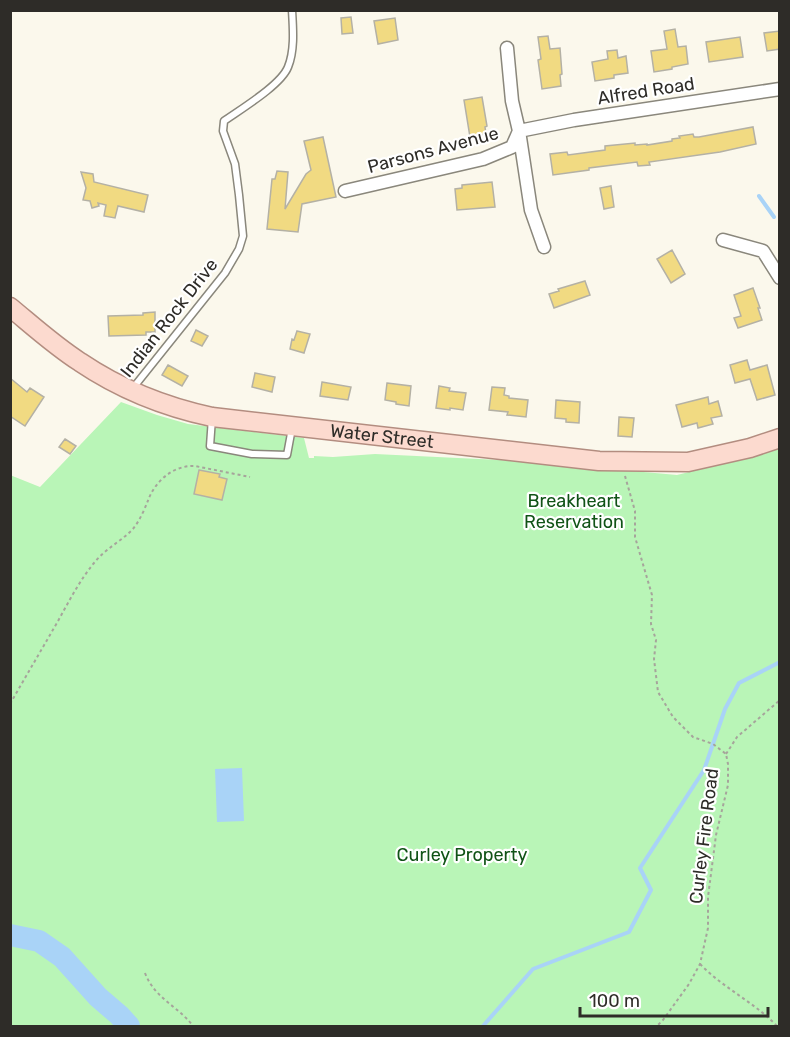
<svg xmlns="http://www.w3.org/2000/svg" width="790" height="1037" font-family="Rubik,sans-serif">
<rect width="100%" height="100%" fill="#fbf8ec"/>
<path fill="#b9f5b7" d="M 121,402 L 157,415 L 188,424 L 304,438 L 309,458 L 314,458 L 314,456 L 333,457 L 375,454 L 522,461 L 677,475 L 754,456 L 779,445 L 779,1026 L 11,1026 L 10,475 L 40,487 Z"/>
<path fill="#a9d3f7" d="M 242,768 L 244,821 L 217,822 L 215,769 Z"/>
<g fill="none" stroke-linecap="round" stroke-linejoin="round">
<path stroke="#a9d3f7" stroke-width="4" d="M 759,196 L 774,217
M 483,1026 L 533,969 L 629,932 L 651,890 L 640,868 L 704,770 L 725,709 L 739,683 L 780,662"/>
<path stroke="#a9d3f7" stroke-width="22" d="M 10,935 L 39,941 L 62,957 L 98,997 L 119,1015 L 129,1026"/>
</g>
<path fill="#f1da82" stroke="#b4b1a5" stroke-width="1.5" d="M 351,17 L 353,33 L 342,34 L 341,18 Z
M 395,18 L 398,40 L 378,44 L 374,21 Z
M 675,29 L 678,47 L 686,46 L 688,64 L 672,67 L 672,69 L 654,72 L 651,51 L 667,49 L 664,31 Z
M 780,31 L 780,49 L 767,51 L 764,33 Z
M 548,36 L 550,49 L 560,48 L 562,74 L 560,75 L 561,86 L 542,89 L 538,60 L 541,59 L 538,37 Z
M 740,37 L 743,57 L 709,62 L 706,42 Z
M 617,50 L 618,58 L 626,56 L 628,73 L 614,75 L 614,78 L 595,81 L 592,62 L 608,59 L 607,51 Z
M 482,97 L 487,126 L 485,127 L 486,134 L 470,137 L 464,100 Z
M 753,127 L 756,144 L 720,152 L 649,162 L 650,165 L 638,166 L 637,162 L 589,168 L 589,170 L 553,175 L 550,154 L 567,152 L 568,155 L 605,150 L 605,146 L 635,143 L 635,145 L 647,144 L 647,145 L 672,141 L 672,139 L 680,138 L 679,136 L 693,134 L 694,137 L 699,137 Z
M 323,137 L 336,197 L 302,204 L 298,232 L 267,229 L 272,179 L 275,179 L 277,171 L 288,172 L 285,209 L 306,174 L 311,170 L 304,141 Z
M 81,172 L 93,174 L 94,182 L 148,195 L 144,212 L 118,206 L 115,218 L 104,216 L 106,205 L 98,203 L 99,206 L 92,208 L 90,201 L 83,200 L 86,188 Z
M 492,182 L 495,207 L 457,210 L 455,189 L 462,188 L 462,185 Z
M 611,186 L 614,207 L 604,209 L 600,188 Z
M 672,250 L 685,274 L 671,283 L 657,259 Z
M 585,281 L 590,295 L 554,308 L 549,294 L 559,291 L 558,289 Z
M 753,288 L 760,308 L 758,308 L 762,320 L 738,328 L 734,318 L 741,316 L 734,295 Z
M 155,312 L 155,332 L 146,332 L 146,335 L 109,336 L 108,316 L 143,315 L 143,313 Z
M 196,330 L 208,336 L 202,346 L 191,341 Z
M 297,331 L 310,334 L 304,353 L 290,349 L 292,339 L 294,340 Z
M 747,360 L 750,370 L 767,365 L 775,395 L 757,400 L 750,379 L 735,383 L 730,365 Z
M 168,365 L 188,376 L 182,386 L 162,375 Z
M 255,373 L 275,377 L 272,392 L 252,387 Z
M 10,378 L 27,392 L 30,388 L 44,397 L 25,426 L 10,416 Z
M 322,382 L 351,387 L 348,400 L 320,396 Z
M 387,383 L 411,386 L 409,406 L 396,404 L 396,402 L 385,400 Z
M 439,386 L 450,388 L 449,391 L 466,393 L 463,410 L 450,408 L 450,410 L 436,408 Z
M 492,387 L 505,388 L 504,395 L 509,396 L 509,398 L 528,400 L 526,417 L 507,415 L 508,412 L 489,410 Z
M 708,397 L 709,404 L 718,401 L 722,416 L 711,418 L 713,424 L 698,428 L 697,423 L 682,427 L 676,405 Z
M 556,400 L 580,402 L 579,423 L 566,422 L 566,419 L 555,418 Z
M 619,417 L 634,418 L 632,437 L 618,436 Z
M 65,439 L 76,446 L 70,454 L 59,447 Z
M 199,470 L 220,474 L 219,477 L 227,479 L 222,500 L 194,494 Z"/>
<g fill="none" stroke-linecap="round" stroke-linejoin="round">
<defs>
<path id="service" d="M 133,388 L 225,273 L 239,249 L 243,236 L 239,195 L 235,164 L 223,131 L 224,121 C 241,109 281,85 288,67 C 295,50 293,28 292,10
M 212,418 L 210,446 L 252,454 L 287,455 L 292,428"/>
<path id="minor" d="M 507,48 L 512,101 L 519,131 L 531,210 L 544,247
M 345,191 L 483,159 L 512,147 L 519,131 L 574,120 L 780,89
M 723,240 L 763,251 L 780,278"/>
<g id="primary">
<path id="s1" d="M 10,307 C 33,326 55,346 80,362 C 120,389 165,407 212,417 L 599,461 L 688,462 L 750,448 L 780,438"/>
</g>
</defs>
<use href="#service" stroke="#8a877c" stroke-width="9"/>
<use href="#minor" stroke="#8a877c" stroke-width="15"/>
<use href="#primary" stroke="#b38d80" stroke-width="21"/>
<path stroke="#a6a49b" stroke-width="2" stroke-dasharray="3 3" stroke-linecap="butt" d="M 625,476 L 635,511 L 635,537 L 652,595 L 651,624 L 656,640 L 654,659 L 658,692 L 673,717 L 693,737 L 713,744 L 726,754 L 728,764 L 728,785 L 716,835 L 708,897 L 708,928 L 700,964 L 689,984 L 663,1020 L 657,1026
M 10,704 C 26,676 42,649 58,621 C 69,601 80,580 94,563 C 105,549 120,542 132,530 C 140,521 145,508 149,498 C 157,479 175,465 195,466 L 250,477
M 726,754 L 737,737 L 780,700
M 700,964 C 723,988 754,1002 777,1026
M 145,973 C 155,999 178,1006 193,1026"/>
<use href="#service" stroke="#fff" stroke-width="6"/>
<use href="#minor" stroke="#fff" stroke-width="12"/>
<use href="#primary" stroke="#fcdacf" stroke-width="18"/>
</g>
<g text-anchor="middle" dominant-baseline="central" stroke-width="4.5" stroke-linejoin="round" paint-order="stroke">
<g font-size="18" fill="#2e2c28" stroke="#fff">
<text transform="translate(646 91) rotate(-9)">Alfred Road</text>
<text transform="translate(433 150) rotate(-15)">Parsons Avenue</text>
<text transform="translate(169 318) rotate(-52)">Indian Rock Drive</text>
<text stroke="none"><textPath href="#s1" startOffset="404">Water Street</textPath></text>
<text transform="translate(704 836) rotate(-83)">Curley Fire Road</text>
</g>
<g font-size="18" fill="#105316" stroke="#fff">
<text x="574" y="501">Breakheart<tspan x="574" dy="21">Reservation</tspan></text>
<text x="462" y="855">Curley Property</text>
</g>
</g>
<rect width="790" height="1037" fill="none" stroke="#2e2c28" stroke-width="24"/>
<path d="M580 1007v9h188v-9" fill="none" stroke="#2e2c28" stroke-width="3"/>
<text x="589" y="1007" font-size="18" fill="#2e2c28" stroke="#ffffff" stroke-width="4.5" paint-order="stroke">100 m</text>
</svg>
